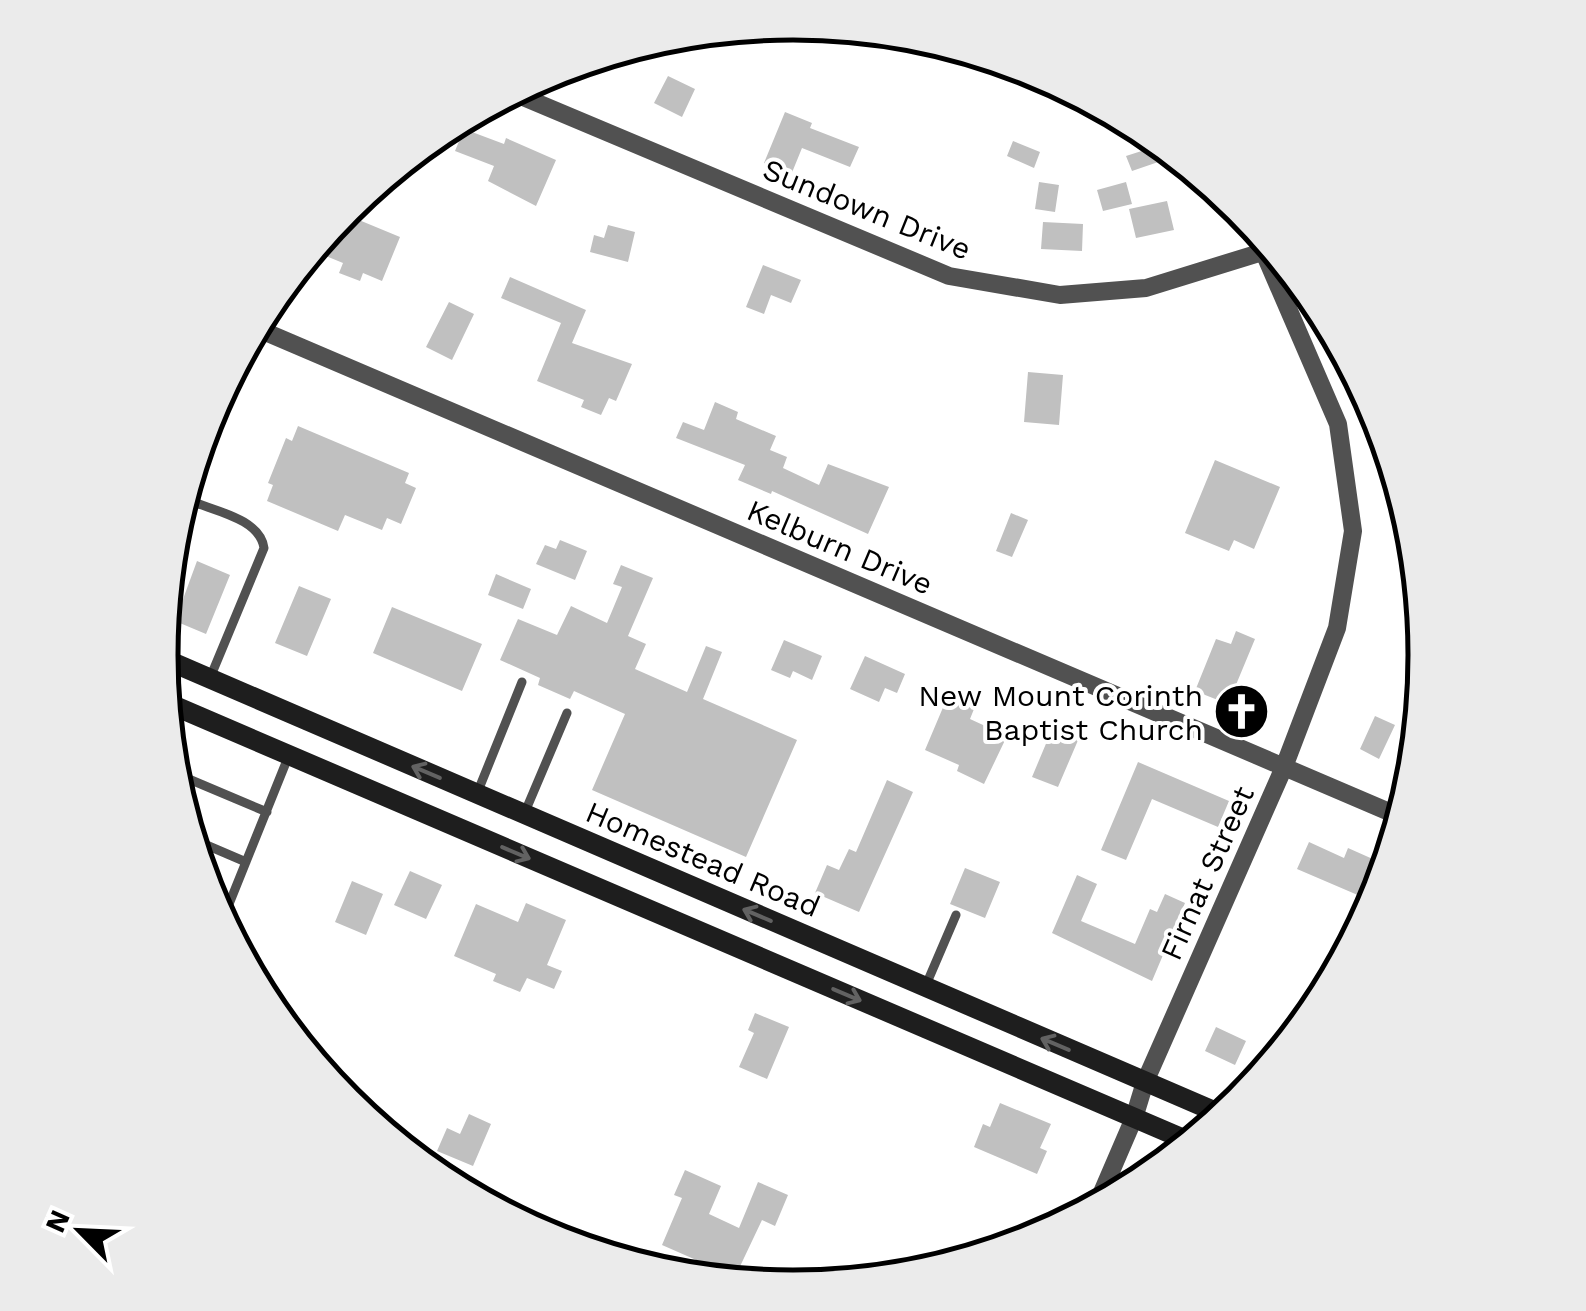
<svg xmlns="http://www.w3.org/2000/svg" width="1586" height="1311" font-family="'Work Sans',sans-serif">
<rect width="100%" height="100%" fill="#fff"/>
<path fill="#c0c0c0" d="M 668,76 L 695,89 L 682,117 L 654,103 Z
M 785,112 L 812,123 L 810,128 L 859,147 L 850,167 L 802,148 L 791,175 L 764,163 Z
M 464,129 L 504,144 L 506,138 L 556,160 L 536,206 L 488,181 L 494,166 L 455,151 Z
M 1013,141 L 1040,152 L 1034,168 L 1007,156 Z
M 1151,148 L 1167,159 L 1132,171 L 1126,156 Z
M 1039,182 L 1059,185 L 1055,212 L 1035,209 Z
M 1126,182 L 1132,204 L 1103,211 L 1097,190 Z
M 1167,201 L 1174,230 L 1136,238 L 1129,209 Z
M 342,213 L 400,237 L 382,281 L 363,273 L 360,281 L 339,273 L 343,263 L 321,254 Z
M 1043,222 L 1083,224 L 1082,251 L 1041,249 Z
M 608,225 L 635,232 L 628,262 L 590,252 L 594,235 L 604,238 Z
M 763,265 L 801,280 L 791,303 L 771,295 L 764,314 L 746,307 Z
M 510,277 L 586,310 L 572,343 L 632,364 L 616,401 L 609,398 L 601,415 L 581,407 L 584,400 L 537,381 L 561,323 L 501,298 Z
M 449,302 L 474,314 L 452,360 L 426,347 Z
M 1028,372 L 1063,375 L 1059,425 L 1024,422 Z
M 715,402 L 738,412 L 736,419 L 776,436 L 770,450 L 787,457 L 783,468 L 819,485 L 828,464 L 889,487 L 868,534 L 772,491 L 771,494 L 738,480 L 745,465 L 676,438 L 683,422 L 704,430 Z
M 298,426 L 409,473 L 405,483 L 416,488 L 401,524 L 387,518 L 382,530 L 345,515 L 338,531 L 267,501 L 273,485 L 268,483 L 286,438 L 292,441 Z
M 1215,460 L 1280,487 L 1254,549 L 1234,540 L 1229,551 L 1185,533 Z
M 1011,513 L 1028,520 L 1012,557 L 996,551 Z
M 560,540 L 587,551 L 575,580 L 536,564 L 545,545 L 556,549 Z
M 197,561 L 230,575 L 206,634 L 175,621 Z
M 621,565 L 653,578 L 628,636 L 646,644 L 635,669 L 687,692 L 706,646 L 722,652 L 703,699 L 797,740 L 746,857 L 592,790 L 625,714 L 574,691 L 570,699 L 538,685 L 540,678 L 500,660 L 518,619 L 557,635 L 571,606 L 607,623 L 622,587 L 613,584 Z
M 496,574 L 531,589 L 523,609 L 488,595 Z
M 299,586 L 331,599 L 307,656 L 275,643 Z
M 392,607 L 482,644 L 462,691 L 373,653 Z
M 1236,631 L 1255,639 L 1228,704 L 1195,691 L 1216,639 L 1231,644 Z
M 784,640 L 822,656 L 812,680 L 793,671 L 790,678 L 771,670 Z
M 865,656 L 905,674 L 897,693 L 885,688 L 879,702 L 850,689 Z
M 947,698 L 974,709 L 970,719 L 1007,736 L 984,784 L 957,771 L 959,765 L 925,750 Z
M 1375,716 L 1395,725 L 1379,759 L 1360,749 Z
M 1053,727 L 1079,738 L 1058,787 L 1032,777 Z
M 1138,762 L 1229,801 L 1218,827 L 1152,799 L 1126,860 L 1101,850 Z
M 887,780 L 913,792 L 859,912 L 815,893 L 827,865 L 839,870 L 849,849 L 856,852 Z
M 1309,842 L 1344,858 L 1348,848 L 1375,860 L 1360,896 L 1297,869 Z
M 965,868 L 1000,882 L 985,918 L 950,904 Z
M 410,871 L 442,885 L 426,919 L 394,905 Z
M 1077,875 L 1097,884 L 1081,921 L 1135,944 L 1150,909 L 1157,912 L 1165,894 L 1185,903 L 1152,981 L 1052,933 Z
M 352,881 L 383,894 L 366,935 L 335,922 Z
M 526,903 L 566,920 L 547,965 L 562,971 L 554,989 L 527,978 L 520,992 L 493,981 L 496,974 L 454,956 L 476,904 L 518,922 Z
M 755,1013 L 789,1027 L 767,1079 L 739,1067 L 754,1033 L 748,1030 Z
M 1216,1027 L 1246,1041 L 1235,1065 L 1205,1051 Z
M 1000,1103 L 1051,1124 L 1040,1148 L 1047,1151 L 1037,1174 L 974,1147 L 983,1124 L 990,1127 Z
M 469,1114 L 491,1124 L 473,1166 L 437,1151 L 447,1128 L 460,1134 Z
M 685,1170 L 721,1186 L 709,1214 L 739,1228 L 758,1182 L 788,1195 L 775,1226 L 762,1220 L 735,1277 L 662,1245 L 682,1198 L 674,1195 Z"/>
<g fill="none" stroke-linecap="round" stroke-linejoin="round">
<path stroke="#515151" stroke-width="9" d="M 191,501 C 215,511 260,519 264,548 L 210,678
M 184,777 L 267,812
M 478,791 L 522,682
M 525,812 L 567,713
M 197,841 L 246,862
M 223,919 L 289,755
M 926,985 L 956,915"/>
<path stroke="#515151" stroke-width="18" d="M 516,94 L 949,276 L 1060,295 L 1146,288 L 1269,250
M 263,331 L 1394,814
M 1100,1197 L 1134,1118 L 1145,1082 L 1284,767 L 1337,628 L 1353,531 L 1338,424 L 1252,225"/>
<path stroke="#1e1e1e" stroke-width="20" d="M 160,657 L 1223,1115
M 170,704 L 1186,1140"/>
</g>
<defs><path id="oneway-shaft" d="M-6 0H5M1.5-3L5.5 0L1.5 3" fill="none" stroke-width="1.6" stroke-linecap="round" stroke-linejoin="round" transform="scale(2.5)"/></defs>
<g stroke="#626262">
<use href="#oneway-shaft" transform="translate(426 772) rotate(-157)"/>
<use href="#oneway-shaft" transform="translate(516 853) rotate(23)"/>
<use href="#oneway-shaft" transform="translate(757 915) rotate(-157)"/>
<use href="#oneway-shaft" transform="translate(847 995) rotate(23)"/>
<use href="#oneway-shaft" transform="translate(1055 1044) rotate(-157)"/>
</g>
<defs>
<symbol id="church-disc" viewBox="-11 -11 22 22"><circle r="9.5" fill="#000" stroke="#fff"/><path d="M-1.2-6h2.4v3.5h3.3v2.4h-3.3V6h-2.4V-.1h-3.3v-2.4h3.3Z" fill="#fff"/></symbol>
</defs>
<g fill-rule="evenodd">
<use href="#church-disc" x="1210" y="680" width="63" height="63"/>
</g>
<g text-anchor="middle" dominant-baseline="central" stroke-width="8" stroke-linejoin="round" paint-order="stroke">
<g font-size="30" fill="#000" stroke="#fff">
<text transform="translate(867 209) rotate(22)">Sundown Drive</text>
<text transform="translate(840 547) rotate(23)">Kelburn Drive</text>
<text transform="translate(703 859) rotate(23)">Homestead Road</text>
<text transform="translate(1207 873) rotate(-66)">Firnat Street</text>
</g>
<g font-size="30" fill="#000" stroke="#fff" text-anchor="end">
<text x="1203" y="695">New Mount Corinth<tspan x="1203" dy="34">Baptist Church</tspan></text>
</g>
</g>
<path d="M0 0H1586V1311H0ZM178 655a615 615 0 1 1 1230 0a615 615 0 1 1-1230 0Z" fill="#ebebeb" fill-rule="evenodd"/>
<path fill="none" stroke="#000" stroke-width="5" d="M178 655a615 615 0 1 1 1230 0a615 615 0 1 1-1230 0Z"/>
<g transform="translate(80 1231) rotate(294)" stroke="#ffffff" stroke-width="8" paint-order="stroke">
<path d="M0-8L18 38L0 25L-18 38Z" fill="#000000"/>
<text y="-15" font-size="28" font-weight="bold" text-anchor="middle" fill="#000000">N</text>
</g>
</svg>
